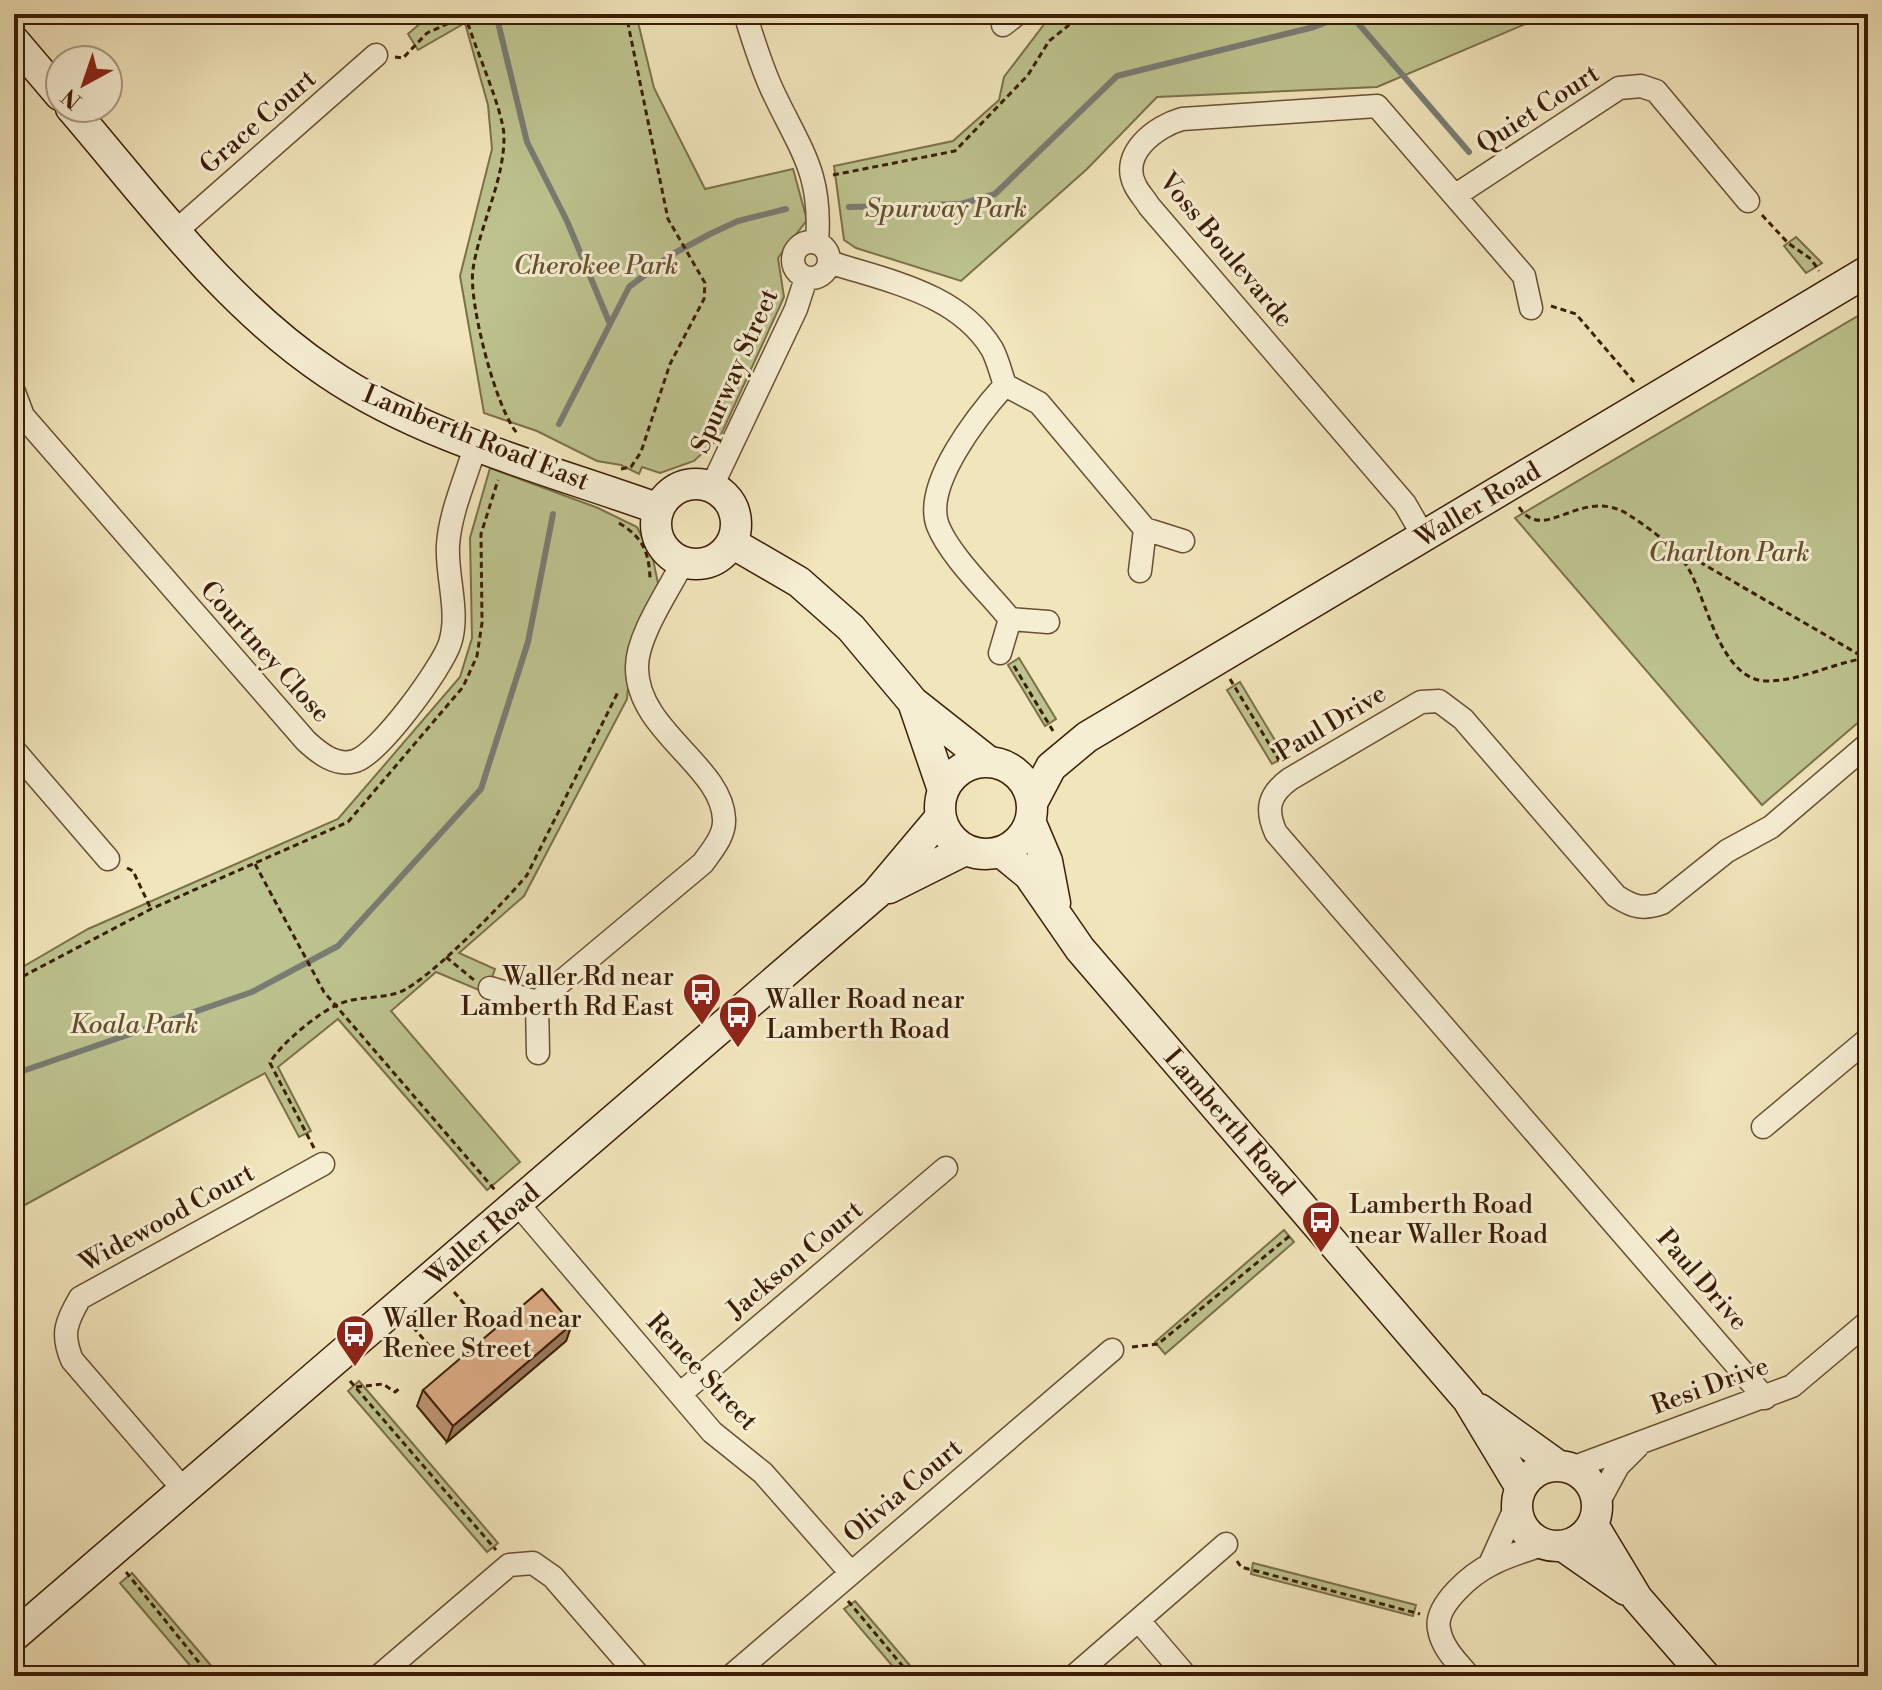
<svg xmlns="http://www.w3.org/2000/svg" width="1882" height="1690" font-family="'Libre Bodoni',serif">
<rect width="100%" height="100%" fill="#f1e5bb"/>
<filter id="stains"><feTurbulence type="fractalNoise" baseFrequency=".0025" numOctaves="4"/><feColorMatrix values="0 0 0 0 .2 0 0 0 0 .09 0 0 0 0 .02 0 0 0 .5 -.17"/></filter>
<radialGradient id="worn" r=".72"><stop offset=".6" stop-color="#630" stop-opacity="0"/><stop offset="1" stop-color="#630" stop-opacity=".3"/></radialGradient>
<path fill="#bdc38e" stroke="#7c704a" stroke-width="2" d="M 431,14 L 636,14 L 654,88 L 705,189 L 793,169 L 807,220 L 778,258 L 784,297 L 720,437 L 694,461 L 660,473 L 642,467 L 639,474 L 621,465 L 597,461 L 537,431 L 484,413 L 460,276 L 492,149 L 488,105 L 465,23 L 418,50 L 408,34 Z
M 1052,14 L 1549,14 L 1377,87 L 1157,97 L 1087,169 L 961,281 L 856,248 L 844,240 L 834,166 L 953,141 L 999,100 L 1004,77 Z
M 1796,237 L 1822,263 L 1806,273 L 1784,246 Z
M 1868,310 L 1868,714 L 1762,805 L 1515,518 Z
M 490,468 L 598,508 L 637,527 L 653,559 L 659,588 L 632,640 L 627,699 L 524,896 L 459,953 L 495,969 L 486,993 L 436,972 L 391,1011 L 520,1162 L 487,1190 L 338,1019 L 278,1067 L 311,1131 L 299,1137 L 265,1073 L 14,1211 L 14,972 L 88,929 L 338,819 L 460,677 L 472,638 L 470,538 Z
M 1019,658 L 1056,719 L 1045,726 L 1008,665 Z
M 1240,682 L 1285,757 L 1272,764 L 1227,690 Z
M 1284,1230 L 1294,1242 L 1165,1354 L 1155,1342 Z
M 359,1381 L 498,1543 L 487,1552 L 348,1391 Z
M 1253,1563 L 1416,1605 L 1413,1616 L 1251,1574 Z
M 132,1573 L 220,1676 L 199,1676 L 120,1583 Z
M 855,1601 L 919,1676 L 901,1676 L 844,1609 Z"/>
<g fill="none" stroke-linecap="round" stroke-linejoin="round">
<path stroke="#787c73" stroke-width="6" d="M 496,14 L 527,142 L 567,221 L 610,324
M 1350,14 L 1469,152
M 849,207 L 961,204 L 995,194 L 1117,76 L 1314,27 L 1347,14
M 559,424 L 629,287 L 671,255 L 710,234 L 738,221 L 786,209
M 14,1074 L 252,992 L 338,946 L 481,789 L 528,642 L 553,514"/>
<defs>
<path id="street" d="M 745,14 C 754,42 762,70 775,96 C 803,154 822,175 817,243
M 1003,25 L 1017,14
M 1456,195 L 1619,88 L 1641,86 L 1656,91 L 1748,201
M 176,231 L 376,55
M793 260a18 18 0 1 1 36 0a18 18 0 1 1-36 0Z
M 829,262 C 887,281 958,293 992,349 C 998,360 1001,374 1005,385 L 1039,403 L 1145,529 L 1183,541
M 1005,385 C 979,414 922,485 938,526 C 950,556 989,593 1010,619
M 14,392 L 23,416 L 306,741 C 319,753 336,767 355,761 C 379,754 442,668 450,643 C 460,612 446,576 448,545 C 450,512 467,475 476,444
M 712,486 L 796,309 L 806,278
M 1424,537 L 1405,504 L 1149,206 C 1145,199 1138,192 1135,185 C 1119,153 1157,126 1182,119 L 1377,106 L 1524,276 L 1531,308
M 1140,571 L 1145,529
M 1000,653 L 1010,619 L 1048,622
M 14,750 L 108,859
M 490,988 L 537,1002 L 538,1053
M 537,1002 L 703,863 C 712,850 725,836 724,819 C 722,766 637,731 637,668 C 636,637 669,590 683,562
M 1763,1127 L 1868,1039
M 518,1204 L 712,1432 L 763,1473 L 851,1573
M 680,1394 L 946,1168
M 1765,1398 L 1276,833 C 1265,809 1269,794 1290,779 L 1421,702 L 1439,701 L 1463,719 L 1616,896 C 1633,907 1643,910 1662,903 L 1727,851 L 1771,827 L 1868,744
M 1572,1468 L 1792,1386 L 1868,1322
M 184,1490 L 72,1360 C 61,1334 66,1322 80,1298 L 323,1164
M 1598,1503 L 1618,1466 L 1637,1447
M 1490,1564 L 1517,1504
M 1139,1621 L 1186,1676
M 379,1676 L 509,1565 L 533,1563 L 553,1577 L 639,1676
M 731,1676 L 1112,1350
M 1074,1676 L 1226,1544
M 1469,1676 C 1457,1662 1442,1648 1439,1629 C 1434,1605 1473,1573 1492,1564 C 1508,1555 1528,1550 1545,1544"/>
<path id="secondary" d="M 14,41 L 60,95
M 71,108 C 151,201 225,304 328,373 C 423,438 551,470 659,509
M656 524a40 40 0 1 1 80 0a40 40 0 1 1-80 0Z
M 732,543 L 799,582 L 851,628 L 913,702 L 989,762
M 914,705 L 943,790
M940 808a46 46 0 1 1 92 0a46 46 0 1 1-92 0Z
M 1032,803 L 1051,767 L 1087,737 L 1868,271
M 1030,821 L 1047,861 L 1055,903
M 1001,852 L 1029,875 L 1080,949 L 1468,1400 L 1521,1488
M 889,888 L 965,850
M 1479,1409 L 1557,1465
M1517 1506a40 40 0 1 1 80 0a40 40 0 1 1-80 0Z
M 1593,1525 L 1637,1598 L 1705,1676
M 1563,1546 L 1626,1590
M 14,1636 L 876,894 L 940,818"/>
</defs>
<use href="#street" stroke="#694f32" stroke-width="25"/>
<use href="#secondary" stroke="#3c1d05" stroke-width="33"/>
<path stroke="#3c1d05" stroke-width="3" stroke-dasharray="6 4" stroke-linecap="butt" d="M 465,14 C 473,44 504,111 504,137 C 504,182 480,224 473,269 C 468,301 496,409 517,433
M 395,57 L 403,58 L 427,33 L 465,16
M 833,175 L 955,151 L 1028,75 L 1049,41 L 1069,25 L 1100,17 L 1164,20 L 1180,14
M 1762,215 L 1788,243 L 1811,259 L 1819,271
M 1551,306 L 1576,314 L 1634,382
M 621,469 L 631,467 L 641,452 L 670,364 L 704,299 L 705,283 L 668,219 L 626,14
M 1519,507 C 1544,546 1581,484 1629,515 C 1649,528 1676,547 1688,568 C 1707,599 1720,681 1767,681 C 1802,681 1834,662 1868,658
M 619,523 C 642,537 649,551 650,578
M 1681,558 L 1691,557 L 1865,658
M 1014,666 L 1053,731
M 1230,679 L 1280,762
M 255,864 L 324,992 L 495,1190
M 127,868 L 133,871 L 151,909
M 446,957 L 474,980
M 14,981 L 151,909 L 348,822 L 463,687 L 477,656 L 482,623 L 481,534 L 498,480
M 314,1148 L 270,1063 C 279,1045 319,1012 339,1004 C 358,996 381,999 400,992 C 428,981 506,901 527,875 L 618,692
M 454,1292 L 479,1321
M 413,1327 L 438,1356
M 1132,1347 L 1158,1344 L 1292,1234
M 350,1381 L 496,1550
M 356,1387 L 383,1384 L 395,1392 L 400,1388
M 1237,1561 L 1241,1567 L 1420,1614
M 126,1572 L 210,1676
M 848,1601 L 911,1676"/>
<use href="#street" stroke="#f6eed3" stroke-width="22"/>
<use href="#secondary" stroke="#f6eed3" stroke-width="30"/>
</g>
<path fill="#bd9372" stroke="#3c1d05" stroke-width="2" d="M 572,1324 L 566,1341 L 447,1442 L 417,1406 L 423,1390 Z"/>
<path fill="#9a785d" stroke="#3c1d05" stroke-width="2" d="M 572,1324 L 566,1341 L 447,1442 L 453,1426 Z"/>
<path fill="#dcab85" stroke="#3c1d05" stroke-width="2" d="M 542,1289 L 572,1324 L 453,1426 L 423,1390 Z"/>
<defs>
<symbol id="bus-pin" viewBox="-11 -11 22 30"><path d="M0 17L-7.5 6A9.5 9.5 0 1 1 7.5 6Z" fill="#8f2418" stroke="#f6eed3"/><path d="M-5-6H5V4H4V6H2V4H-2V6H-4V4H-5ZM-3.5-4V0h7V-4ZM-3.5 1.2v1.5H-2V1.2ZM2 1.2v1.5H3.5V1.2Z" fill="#fff"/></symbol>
</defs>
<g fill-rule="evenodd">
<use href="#bus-pin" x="680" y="970" width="44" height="60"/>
<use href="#bus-pin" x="716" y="993" width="44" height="60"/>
<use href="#bus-pin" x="1299" y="1198" width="44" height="60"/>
<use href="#bus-pin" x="333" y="1312" width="44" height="60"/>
</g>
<g text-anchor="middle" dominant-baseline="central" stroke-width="6" stroke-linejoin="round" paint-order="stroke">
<g font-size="26" fill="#3c1d05" stroke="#f6eed3">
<text transform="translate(1538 109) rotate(-33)">Quiet Court</text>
<text transform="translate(258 122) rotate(-41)">Grace Court</text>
<text transform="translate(1226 250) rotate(50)">Voss Boulevarde</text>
<text transform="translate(735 371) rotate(-66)">Spurway Street</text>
<text transform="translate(476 438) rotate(22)">Lamberth Road East</text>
<text transform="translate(1478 505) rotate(-31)">Waller Road</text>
<text transform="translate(265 652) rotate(48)">Courtney Close</text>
<text transform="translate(1331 723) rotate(-31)">Paul Drive</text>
<text transform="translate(1229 1122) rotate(49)">Lamberth Road</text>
<text transform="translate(167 1218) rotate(-29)">Widewood Court</text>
<text transform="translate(483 1235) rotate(-41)">Waller Road</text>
<text transform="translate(795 1260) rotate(-40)">Jackson Court</text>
<text transform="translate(1702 1280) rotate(49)">Paul Drive</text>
<text transform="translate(702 1372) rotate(47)">Renee Street</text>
<text transform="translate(1710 1386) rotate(-20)">Resi Drive</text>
<text transform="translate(903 1491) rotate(-40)">Olivia Court</text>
</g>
<g font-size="26" font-style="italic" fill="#634f2e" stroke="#f6eed3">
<text x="946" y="209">Spurway Park</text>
<text x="596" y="266">Cherokee Park</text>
<text x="1729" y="553">Charlton Park</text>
<text x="134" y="1025">Koala Park</text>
</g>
<g font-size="26" fill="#3c1d05" stroke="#f6eed3" text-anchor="start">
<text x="674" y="977" text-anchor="end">Waller Rd near<tspan x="674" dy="30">Lamberth Rd East</tspan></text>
<text x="766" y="1000">Waller Road near<tspan x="766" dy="30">Lamberth Road</tspan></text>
<text x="1349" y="1205">Lamberth Road<tspan x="1349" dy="30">near Waller Road</tspan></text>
<text x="383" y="1319">Waller Road near<tspan x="383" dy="30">Renee Street</tspan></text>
</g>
</g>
<rect width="1882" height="1690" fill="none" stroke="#f1e5bb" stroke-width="48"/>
<rect x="16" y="16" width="1850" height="1658" fill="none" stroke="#3c1d05" stroke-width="4"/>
<rect x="24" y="24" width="1834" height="1642" fill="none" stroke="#3c1d05" stroke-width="2"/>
<g transform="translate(84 84) rotate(220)"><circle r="38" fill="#f6eed3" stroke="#ac9a81" stroke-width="2"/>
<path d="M0-6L14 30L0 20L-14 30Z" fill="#8f2418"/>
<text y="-12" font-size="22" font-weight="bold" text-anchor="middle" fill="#3c1d05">N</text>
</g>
<rect width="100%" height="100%" filter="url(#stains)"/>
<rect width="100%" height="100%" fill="url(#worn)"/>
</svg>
